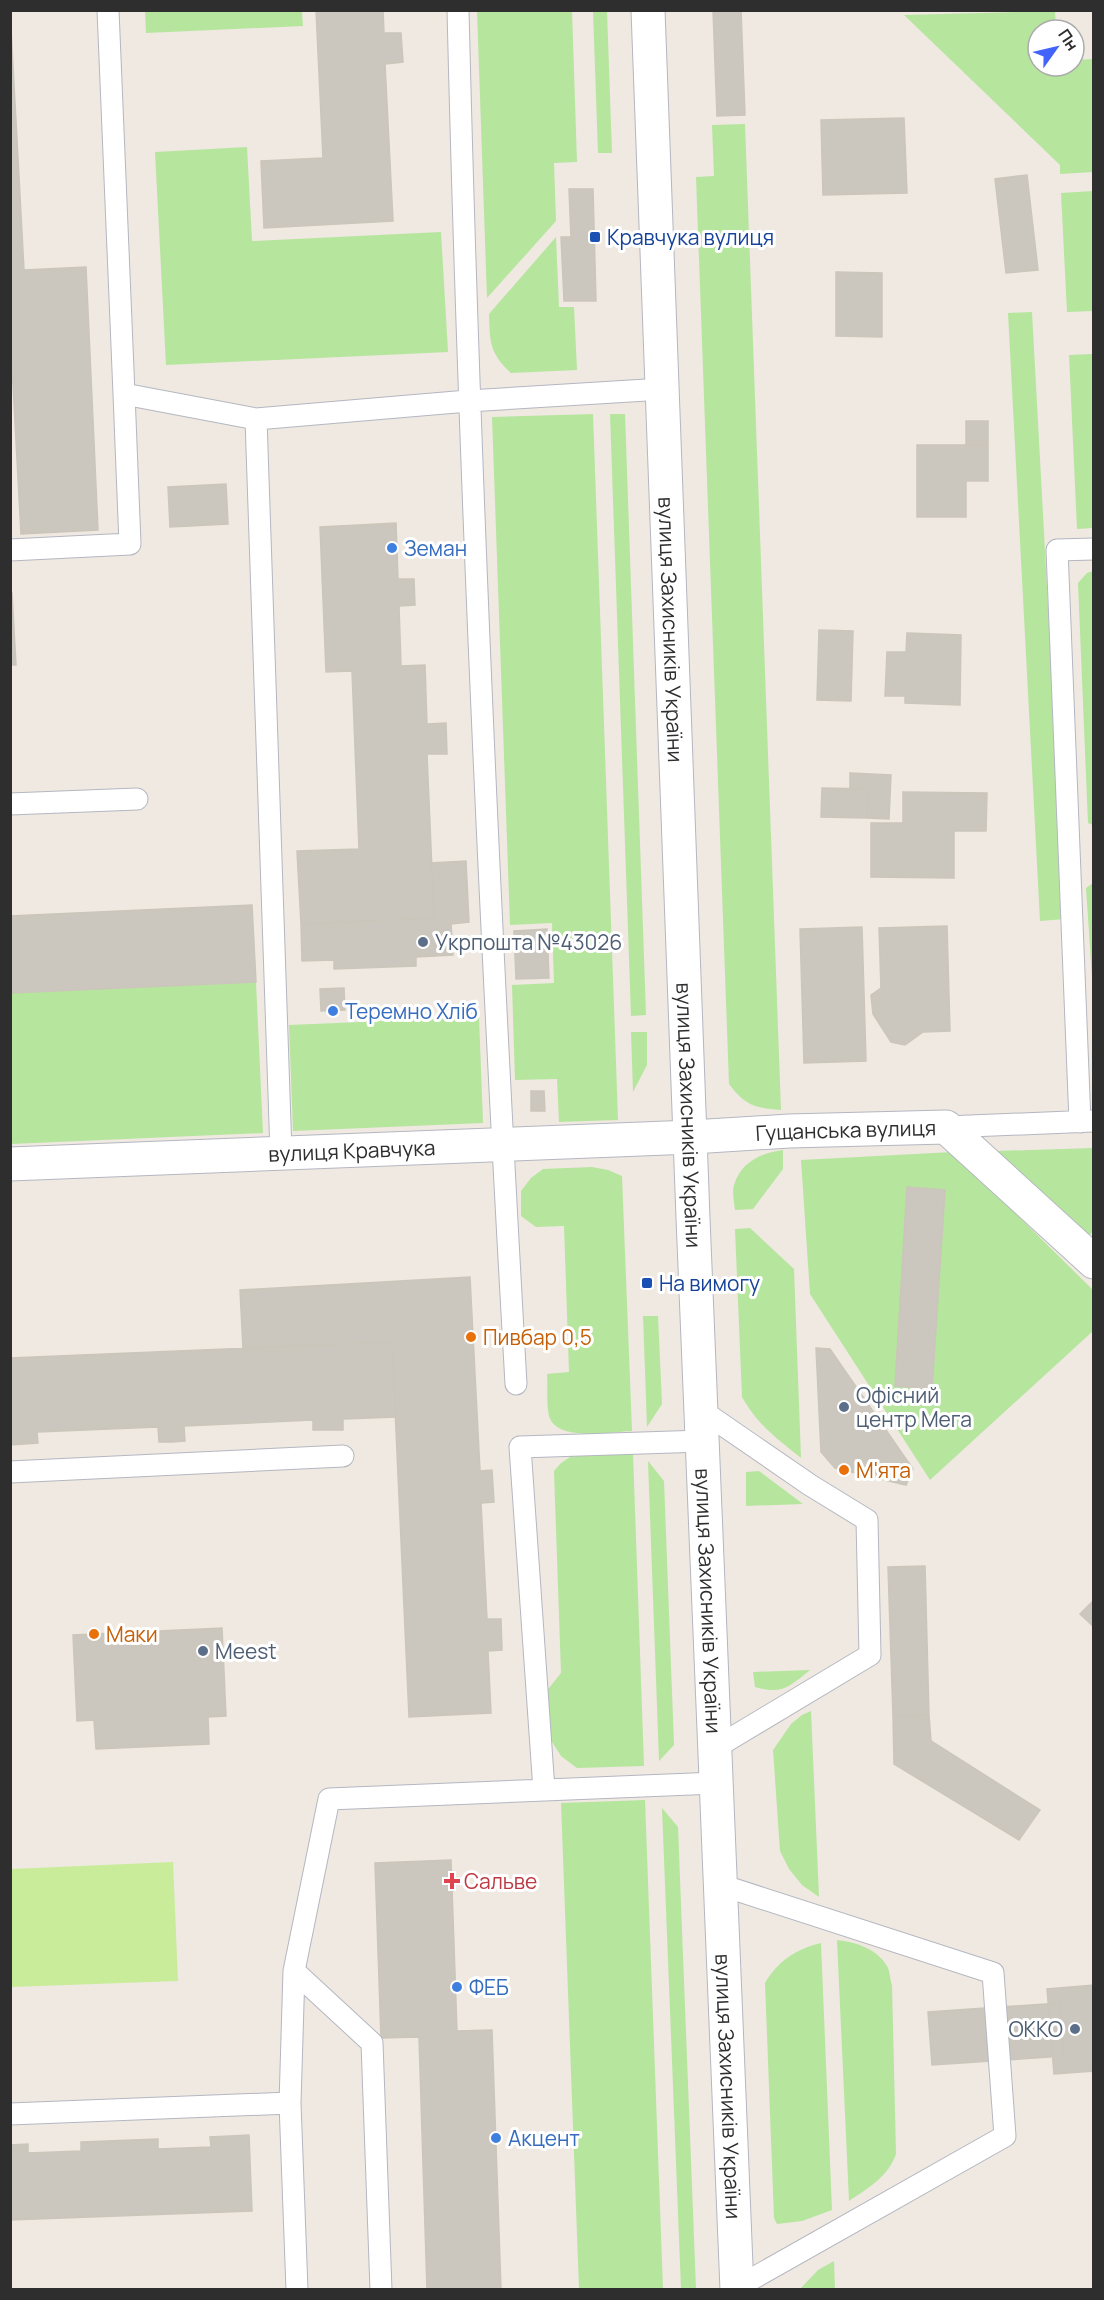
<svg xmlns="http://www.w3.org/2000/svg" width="1104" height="2300" font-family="Manrope,sans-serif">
<rect width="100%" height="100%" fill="#efe9e1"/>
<path fill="#b6e59e" d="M 145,11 L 302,11 L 303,26 L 146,33 Z
M 477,11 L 572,11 L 577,162 L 554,163 L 556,221 L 487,298 Z
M 593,11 L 607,11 L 612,153 L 598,153 Z
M 1055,11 L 1056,30 L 1038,30 L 1038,66 L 1074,66 L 1074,60 L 1093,59 L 1093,172 L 1060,174 L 1060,165 L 904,15 Z
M 745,124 L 781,1110 C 754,1108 745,1105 729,1084 L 696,177 L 714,176 L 712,125 Z
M 247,147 L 252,241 L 441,232 L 448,352 L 166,365 L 155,152 Z
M 1093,191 L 1093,311 L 1067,312 L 1061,193 Z
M 556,237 L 559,307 L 574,307 L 577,370 L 511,373 C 489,353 490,341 489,314 Z
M 1032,312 L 1065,919 L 1040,921 L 1008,313 Z
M 1093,354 L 1093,528 L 1077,529 L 1069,355 Z
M 593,414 L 618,1120 L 559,1122 L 557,1079 L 515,1080 L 512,985 L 554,983 L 552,923 L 510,925 L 492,417 Z
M 610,414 L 625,414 L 646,1015 L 631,1016 Z
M 1093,571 L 1094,571 L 1093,825 L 1088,823 L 1078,583 L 1087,573 Z
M 1093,883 L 1093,992 L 1086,888 Z
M 256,982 L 263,1133 L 11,1144 L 10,993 Z
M 479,1017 L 483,1123 L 293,1131 L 289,1025 Z
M 631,1032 L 647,1032 L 647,1065 L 633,1092 Z
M 1093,1148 L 1093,1231 L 1088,1237 L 996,1151 Z
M 783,1150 L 783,1169 L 753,1209 L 735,1210 C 734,1202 732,1192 734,1185 C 741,1162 761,1153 783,1150 Z
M 953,1152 L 1093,1290 L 1093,1331 L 930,1480 L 810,1294 L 801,1160 Z
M 592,1167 L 608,1170 L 622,1176 L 632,1431 C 612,1432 556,1442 549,1416 C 546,1403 548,1387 547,1374 L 569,1372 L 564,1226 L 536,1227 L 521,1216 L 521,1191 L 531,1178 L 543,1169 Z
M 750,1228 L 794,1269 L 801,1458 C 776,1438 758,1425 742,1397 L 735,1229 Z
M 643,1316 L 658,1316 L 662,1404 L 647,1427 Z
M 633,1453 L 644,1766 L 577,1768 L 561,1756 L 547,1734 L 545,1693 L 561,1673 L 554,1471 L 561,1463 L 573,1455 Z
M 648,1461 L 664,1481 L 674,1745 L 659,1761 Z
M 759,1471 L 803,1504 L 746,1506 L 746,1472 Z
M 810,1670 C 789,1687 782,1695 755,1687 L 753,1672 Z
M 811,1711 L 819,1897 L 802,1885 L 789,1869 L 780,1851 L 773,1750 L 791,1724 L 802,1715 Z
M 645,1800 L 663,2289 L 579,2289 L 561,1803 Z
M 662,1808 L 678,1827 L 696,2289 L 681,2289 Z
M 837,1940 C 856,1942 877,1949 887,1966 C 890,1971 890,1980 892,1985 L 896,2154 C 888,2177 868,2188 849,2201 Z
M 821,1943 L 832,2210 L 802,2221 L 777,2224 L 774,2218 L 765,1983 C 778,1961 796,1949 821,1943 Z
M 834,2261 L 835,2289 L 800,2289 L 818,2270 Z"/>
<path fill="#c9ec9a" d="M 173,1862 L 178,1981 L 11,1987 L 11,1869 Z"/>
<path fill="#cbc7bf" stroke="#cbc5ba" stroke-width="1.5" d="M 10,10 L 24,270 L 86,267 L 98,530 L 21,534 L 10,329 Z
M 316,10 L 383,10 L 384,33 L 401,33 L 403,62 L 385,64 L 393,221 L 264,228 L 261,161 L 323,158 Z
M 713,10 L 741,10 L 745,115 L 717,116 Z
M 904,118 L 907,193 L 823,195 L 821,120 Z
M 1027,175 L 1038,270 L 1006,273 L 995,179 Z
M 569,189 L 593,189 L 596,301 L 564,301 L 561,237 L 571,237 Z
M 836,272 L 882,273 L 882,337 L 836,336 Z
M 966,421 L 988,421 L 988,445 L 966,445 Z
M 917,445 L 988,445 L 988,481 L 966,481 L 966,517 L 917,517 Z
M 226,484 L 228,524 L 170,527 L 168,487 Z
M 396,523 L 398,579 L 414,579 L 415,605 L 399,606 L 401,666 L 425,665 L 427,724 L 446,723 L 447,754 L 427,754 L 434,918 L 301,924 L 297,851 L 359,849 L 352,671 L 326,672 L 320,527 Z
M 10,593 L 12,593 L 16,665 L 10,665 Z
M 819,630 L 853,631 L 851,701 L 817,700 Z
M 907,633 L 961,635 L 960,705 L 905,703 L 905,696 L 885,696 L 887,652 L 906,652 Z
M 850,773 L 891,775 L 889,819 L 867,818 L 868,789 L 850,789 Z
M 822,788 L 868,789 L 867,818 L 821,817 Z
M 903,792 L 987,793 L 986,831 L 954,831 L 954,878 L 871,877 L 871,823 L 903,823 Z
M 466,861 L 469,922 L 451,924 L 453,955 L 416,957 L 416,966 L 334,969 L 334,960 L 302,961 L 301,924 L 434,918 L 431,863 Z
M 252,905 L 256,982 L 10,993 L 10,916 Z
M 947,926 L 950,1031 L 923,1032 L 905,1045 L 891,1042 L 873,1014 L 871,995 L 881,988 L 879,928 Z
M 862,927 L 866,1061 L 804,1063 L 800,929 Z
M 547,929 L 549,978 L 516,979 L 514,931 Z
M 344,988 L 345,1010 L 321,1011 L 320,989 Z
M 531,1091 L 544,1091 L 545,1111 L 531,1111 Z
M 907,1187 L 945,1190 L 932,1389 L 895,1386 Z
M 470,1277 L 480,1471 L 492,1470 L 494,1502 L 481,1503 L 487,1619 L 501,1619 L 502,1650 L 488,1651 L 491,1713 L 409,1717 L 392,1342 L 243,1348 L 240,1290 Z
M 392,1342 L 396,1417 L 343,1419 L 343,1430 L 313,1430 L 313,1420 L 184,1426 L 185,1441 L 172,1442 L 159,1442 L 158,1427 L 37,1432 L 38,1443 L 10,1445 L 10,1358 Z
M 816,1348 L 830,1349 L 913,1469 L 906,1485 L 835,1468 L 821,1452 Z
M 925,1566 L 929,1715 L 893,1716 L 888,1567 Z
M 1094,1600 L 1094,1627 L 1080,1614 Z
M 222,1628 L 226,1716 L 208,1717 L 209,1744 L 96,1749 L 94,1720 L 77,1721 L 73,1635 Z
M 929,1715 L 931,1741 L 1040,1810 L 1019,1840 L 894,1764 L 893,1716 Z
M 451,1860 L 457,2031 L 492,2030 L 501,2290 L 427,2290 L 419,2037 L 381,2038 L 375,1863 Z
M 1094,1985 L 1094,2071 L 1054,2074 L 1047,1989 Z
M 1060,2003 L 1064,2056 L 932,2065 L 928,2012 Z
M 249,2135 L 252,2211 L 10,2220 L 10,2145 L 28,2144 L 28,2153 L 81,2151 L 81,2142 L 158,2139 L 158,2149 L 211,2147 L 210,2137 Z"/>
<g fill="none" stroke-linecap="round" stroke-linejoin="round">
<defs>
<path id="lane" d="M 108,10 L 124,394 L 256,419 L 468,401 L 663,389
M 458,10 C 469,469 490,927 516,1384
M 256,419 L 281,1153
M 10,550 L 130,544 L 124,394
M 10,804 L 137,799
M 1080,1122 L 1057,550 L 1094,549
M 946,1127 L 1093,1121
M 701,1410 L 810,1485 L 867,1520 L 870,1655 L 715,1748
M 10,1472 L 343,1456
M 544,1790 L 520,1447 L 703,1441
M 721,1885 L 993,1973 L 1005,2136 L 736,2288
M 294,1971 L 372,2043 L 381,2290
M 10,2114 L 290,2103
M 297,2290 L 290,2103 L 294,1971 L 329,1799 L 716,1783"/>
<g id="street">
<path id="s1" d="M 692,1137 L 789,1131 L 946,1127 L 1094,1262"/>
</g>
<g id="secondary">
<path id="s2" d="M 648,10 L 693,1218 L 737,2290"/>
<path id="s3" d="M 10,1164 L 692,1137"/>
</g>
</defs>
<use href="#lane" stroke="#b4b7c1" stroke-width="23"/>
<use href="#street" stroke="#b4b7c1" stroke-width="35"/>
<use href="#secondary" stroke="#b4b7c1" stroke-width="35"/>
<use href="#lane" stroke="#fff" stroke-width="21"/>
<use href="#street" stroke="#fff" stroke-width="33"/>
<use href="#secondary" stroke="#fff" stroke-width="33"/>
</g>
<g fill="#1a4fb4" stroke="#fff" stroke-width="2">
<rect x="589" y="231" width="12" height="12" rx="3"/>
<rect x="641" y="1277" width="12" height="12" rx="3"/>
</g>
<g fill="#3f7fe0" stroke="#fff" stroke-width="2">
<circle cx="392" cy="548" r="6"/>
<circle cx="333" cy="1011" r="6"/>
<circle cx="457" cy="1987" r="6"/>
<circle cx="496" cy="2138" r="6"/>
</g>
<g fill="#5c6f8a" stroke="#fff" stroke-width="2">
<circle cx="423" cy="942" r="6"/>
<circle cx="844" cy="1407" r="6"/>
<circle cx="203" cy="1651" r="6"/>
<circle cx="1075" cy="2029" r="6"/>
</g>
<g fill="#e8710a" stroke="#fff" stroke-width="2">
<circle cx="471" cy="1337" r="6"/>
<circle cx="844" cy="1470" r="6"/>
<circle cx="94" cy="1634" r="6"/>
</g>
<path fill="#e0444e" stroke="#fff" stroke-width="2" d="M449 1872h6v6h6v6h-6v6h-6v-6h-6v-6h6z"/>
<g text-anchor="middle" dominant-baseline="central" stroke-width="6" stroke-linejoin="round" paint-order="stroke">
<g font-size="21" fill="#164399" stroke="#fff" text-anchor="start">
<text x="607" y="237">Кравчука вулиця</text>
<text x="659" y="1283">На вимогу</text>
</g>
<g font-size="21" fill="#366cbe" stroke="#fff" text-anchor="start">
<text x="404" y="548">Земан</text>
<text x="345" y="1011">Теремно Хліб</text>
<text x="469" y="1987">ФЕБ</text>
<text x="508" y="2138">Акцент</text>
</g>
<g font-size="21" fill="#2e2e2e" stroke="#fff">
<text stroke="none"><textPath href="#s2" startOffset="620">вулиця Захисників України</textPath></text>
<text stroke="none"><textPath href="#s2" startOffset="1106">вулиця Захисників України</textPath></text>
<text stroke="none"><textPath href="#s1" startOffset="154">Гущанська вулиця</textPath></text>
<text stroke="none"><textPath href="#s3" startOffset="342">вулиця Кравчука</textPath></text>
<text stroke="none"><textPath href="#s2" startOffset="1592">вулиця Захисників України</textPath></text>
<text stroke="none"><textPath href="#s2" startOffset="2078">вулиця Захисників України</textPath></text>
</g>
<g font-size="21" fill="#4e5e75" stroke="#fff" text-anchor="start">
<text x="435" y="942">Укрпошта №43026</text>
<text x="856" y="1395">Офісний<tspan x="856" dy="24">центр Мега</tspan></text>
<text x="215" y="1651">Meest</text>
<text x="1063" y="2029" text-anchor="end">ОККО</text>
</g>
<g font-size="21" fill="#c56008" stroke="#fff" text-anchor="start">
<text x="483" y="1337">Пивбар 0,5</text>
<text x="856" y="1470">М'ята</text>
<text x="106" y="1634">Маки</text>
</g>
<g font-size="21" fill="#be3a42" stroke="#fff" text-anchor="start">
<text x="464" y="1881">Сальве</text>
</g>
</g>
<rect width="1104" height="2300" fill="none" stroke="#2e2e2e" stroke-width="24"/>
<g transform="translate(1056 48) rotate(56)"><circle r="28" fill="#ffffff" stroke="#ababab" stroke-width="1.5"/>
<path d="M0-4.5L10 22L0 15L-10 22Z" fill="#4264fb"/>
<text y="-9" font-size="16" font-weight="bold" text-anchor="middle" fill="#2e2e2e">Пн</text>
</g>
</svg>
